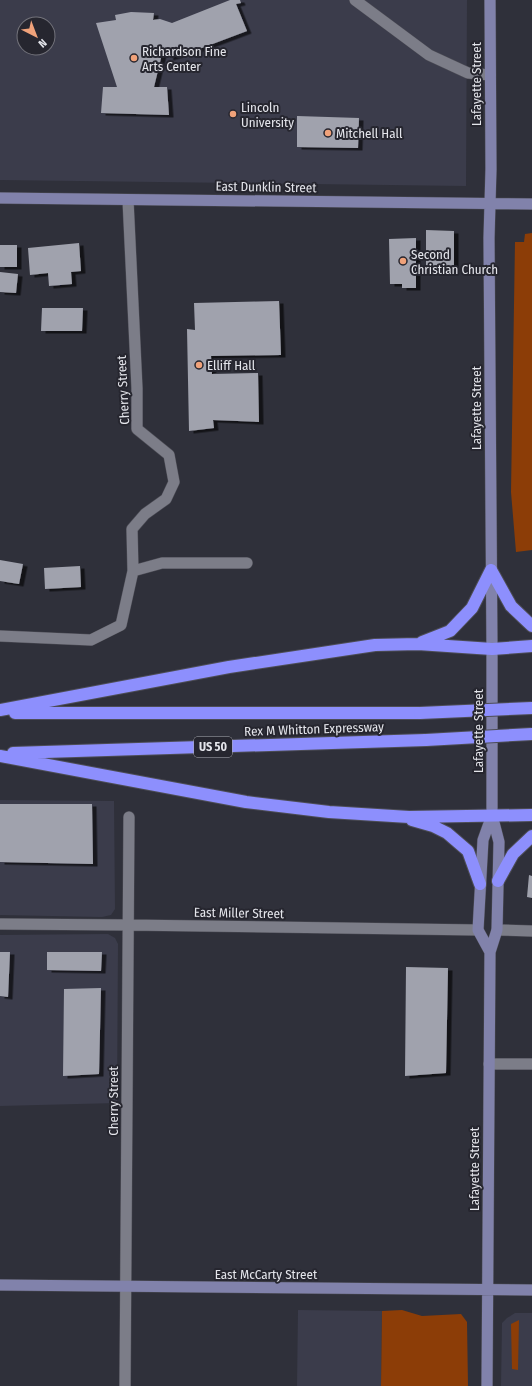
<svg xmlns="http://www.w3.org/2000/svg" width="532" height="1386" font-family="'Fira Sans Condensed',sans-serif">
<defs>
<filter id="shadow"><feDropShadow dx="4.5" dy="2.5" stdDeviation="0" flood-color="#0009"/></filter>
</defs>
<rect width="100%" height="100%" fill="#2f303a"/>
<path fill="#3b3c4b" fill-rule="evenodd" d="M 0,0 L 467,0 L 466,186 L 0,180 ZM 24,24 L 48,24 L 48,48 L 24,48 Z
M 0,800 L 114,801 L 115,909 L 111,915 L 102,917 L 0,915 Z
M 108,934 L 115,938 L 118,944 L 117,1103 L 0,1106 L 0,935 Z
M 298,1310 L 382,1311 L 381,1386 L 297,1386 Z
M 515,1313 L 532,1313 L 532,1386 L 501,1386 L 502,1323 L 507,1318 Z"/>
<path fill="#8c3d07" d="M 532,233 L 532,550 L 516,552 L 511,492 L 515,242 L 524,242 L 525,234 Z
M 402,1310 L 422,1316 L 461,1314 L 467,1322 L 468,1386 L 381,1386 L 382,1311 Z
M 519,1320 L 518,1370 L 512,1369 L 511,1324 Z"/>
<path fill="#a0a2ad" filter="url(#shadow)" d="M 230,0 L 240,0 L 241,3 L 236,4 L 247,31 L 194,51 L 179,51 L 179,55 L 169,58 L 168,52 L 162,54 L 154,87 L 167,87 L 169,115 L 101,113 L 103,87 L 117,87 L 96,23 L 116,20 L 115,15 L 131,12 L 154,13 L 153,20 L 160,19 L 172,23 Z
M 297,116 L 359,118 L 358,148 L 297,147 Z
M 426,230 L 454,231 L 454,268 L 426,268 Z
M 416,238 L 416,288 L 402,288 L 402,284 L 390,284 L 389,239 Z
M 79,243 L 81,271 L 71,272 L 72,284 L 49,286 L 48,273 L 30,275 L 28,248 Z
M 0,245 L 17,245 L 17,267 L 0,267 Z
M 0,272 L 18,274 L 16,293 L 0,292 Z
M 279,301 L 281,355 L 211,356 L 212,374 L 258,373 L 259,422 L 213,420 L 214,428 L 189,431 L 187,329 L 195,330 L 194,303 Z
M 42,308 L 83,308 L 82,331 L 41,331 Z
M 0,560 L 23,564 L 19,584 L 0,581 Z
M 80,566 L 81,587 L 45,589 L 44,568 Z
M 0,804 L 92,804 L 93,864 L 0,862 Z
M 529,875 L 532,876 L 532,898 L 527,897 Z
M 0,952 L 10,952 L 8,997 L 0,996 Z
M 47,952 L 102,952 L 101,971 L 47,970 Z
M 406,967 L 448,968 L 446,1073 L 405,1076 Z
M 101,988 L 99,1074 L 63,1076 L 64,989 Z"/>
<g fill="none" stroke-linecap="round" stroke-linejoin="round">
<defs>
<path id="minor" d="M 355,0 L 429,55 L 468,73 L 490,75
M 128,200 L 137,388 L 137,429 L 169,455 L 174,482 L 166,499 L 145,514 L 132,529 L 133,571
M 0,636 L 91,640 L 121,625 L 133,571 L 162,563 L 247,563
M 0,924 L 128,925 L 478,930
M 497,930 L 532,931
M 489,1064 L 532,1064
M 125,1386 L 129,817"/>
<path id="secondary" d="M 0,198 L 532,204
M 490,952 L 478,930 L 483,840 L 492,815
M 0,1285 L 532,1290
M 487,1386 L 490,952 L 497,930 L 499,842 L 492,815 L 492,649 L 489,238 L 491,169 L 490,0"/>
<path id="motorway" d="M 491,570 L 511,606 L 532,626
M 422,642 L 450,631 L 472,608 L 491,570
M 0,710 L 229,667 L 375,645 L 418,644 L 492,649 L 532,646
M 15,713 L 420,713
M 13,753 L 426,740
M 0,756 L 246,802 L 329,812 L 409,817 L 532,815
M 412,820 L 433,826 L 447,833 L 468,851 L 480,884
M 498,881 L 513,854 L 532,836"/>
</defs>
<use href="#minor" stroke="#4d4d56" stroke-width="12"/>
<use href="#secondary" stroke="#4d4d56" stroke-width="12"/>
<use href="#motorway" stroke="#4d4d56" stroke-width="14"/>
<use href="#minor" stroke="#7c7d88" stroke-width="11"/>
<use href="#secondary" stroke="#8182ab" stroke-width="11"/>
<use href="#motorway" stroke="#8d8ffd" stroke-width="12"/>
<defs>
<path id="motorway-bridge" d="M 420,713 L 532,708
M 426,740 L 532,734"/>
</defs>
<use href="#motorway-bridge" stroke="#4d4d56" stroke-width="14" stroke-linecap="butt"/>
<use href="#motorway-bridge" stroke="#8d8ffd" stroke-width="12"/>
</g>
<g fill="#f0a27a" stroke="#26262f" stroke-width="1.5">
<circle cx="134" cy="58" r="4"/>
<circle cx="233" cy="114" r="4"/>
<circle cx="328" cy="133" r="4"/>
<circle cx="403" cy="261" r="4"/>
<circle cx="199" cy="365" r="4"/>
</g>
<g text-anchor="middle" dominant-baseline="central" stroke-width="4" stroke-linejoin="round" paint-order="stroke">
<rect fill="#26262f" stroke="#abacb3" stroke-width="1" x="194" y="737" width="38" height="20" rx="3"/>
<g font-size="12" font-weight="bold" fill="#e4e5eb">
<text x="213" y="747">US 50</text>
</g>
<g font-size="13" fill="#e4e5eb" stroke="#26262f" text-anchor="start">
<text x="142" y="51">Richardson Fine<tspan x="142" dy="15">Arts Center</tspan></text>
<text x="241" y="107">Lincoln<tspan x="241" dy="15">University</tspan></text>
<text x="336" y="133">Mitchell Hall</text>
<text x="411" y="254">Second<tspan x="411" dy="15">Christian Church</tspan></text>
<text x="207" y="365">Elliff Hall</text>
</g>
<g font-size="13" fill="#e4e5eb" stroke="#26262f">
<text transform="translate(476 84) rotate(-90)">Lafayette Street</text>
<text transform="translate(266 187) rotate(1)">East Dunklin Street</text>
<text transform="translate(123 390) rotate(-93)">Cherry Street</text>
<text transform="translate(476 408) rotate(-90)">Lafayette Street</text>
<text transform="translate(314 729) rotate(-2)">Rex M Whitton Expressway</text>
<text transform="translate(478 731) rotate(-90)">Lafayette Street</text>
<text transform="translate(239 913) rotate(1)">East Miller Street</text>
<text transform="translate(113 1101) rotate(-90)">Cherry Street</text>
<text transform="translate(474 1169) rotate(-90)">Lafayette Street</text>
<text x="266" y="1274">East McCarty Street</text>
</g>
</g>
<g transform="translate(36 36) rotate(138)"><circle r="19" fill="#26262f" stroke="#72727a"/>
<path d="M0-3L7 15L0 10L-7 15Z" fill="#f0a27a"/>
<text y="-6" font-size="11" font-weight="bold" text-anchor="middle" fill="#e4e5eb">N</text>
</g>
</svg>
